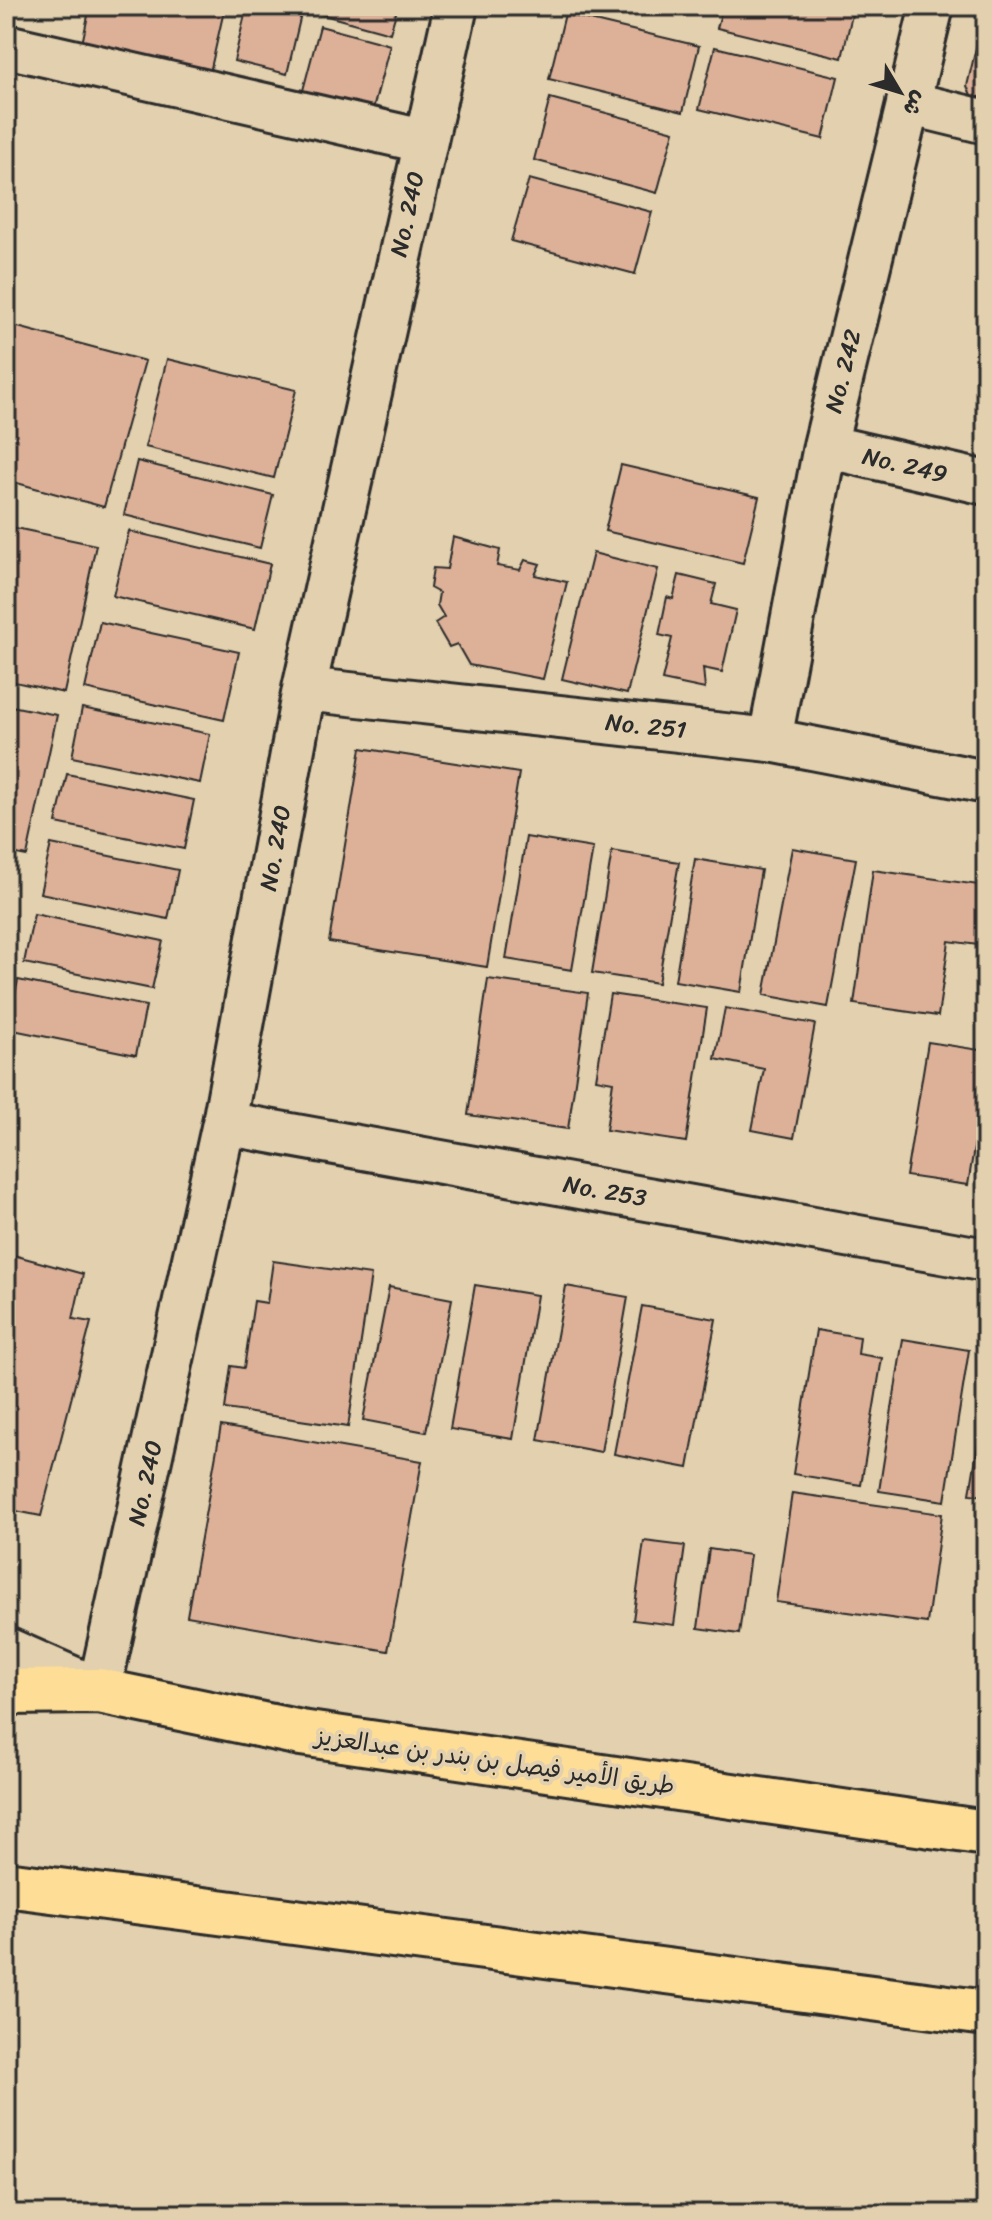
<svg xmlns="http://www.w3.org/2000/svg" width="992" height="2220" font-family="Sriracha,'Playpen Sans Arabic',sans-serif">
<rect width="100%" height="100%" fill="#e2d0ae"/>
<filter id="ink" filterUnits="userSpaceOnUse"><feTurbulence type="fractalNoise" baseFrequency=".0125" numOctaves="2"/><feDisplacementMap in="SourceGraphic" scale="16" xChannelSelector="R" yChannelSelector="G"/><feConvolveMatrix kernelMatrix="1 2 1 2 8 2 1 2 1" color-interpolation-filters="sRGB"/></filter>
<g filter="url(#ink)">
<path fill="#ddb198" stroke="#2b2b2b" stroke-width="2" d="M 90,6 L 225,6 L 207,86 L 79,58 Z
M 247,6 L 303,6 L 287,74 L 234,61 Z
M 323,6 L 398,6 L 390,33 L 320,14 Z
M 723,6 L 854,6 L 842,58 L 717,28 Z
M 986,6 L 986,106 L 975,104 L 967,86 Z
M 565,14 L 699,46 L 683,112 L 549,79 Z
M 320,26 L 390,45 L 372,113 L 302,94 Z
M 715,47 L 838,77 L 823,139 L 699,109 Z
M 550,98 L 674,131 L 657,193 L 534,160 Z
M 529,179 L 652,212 L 635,274 L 511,241 Z
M 14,326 L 145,361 L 104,507 L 6,480 L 6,354 Z
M 167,359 L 296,390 L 274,478 L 145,447 Z
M 137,461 L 273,495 L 260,548 L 124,515 Z
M 621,465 L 759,497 L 743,563 L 605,531 Z
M 6,526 L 96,545 L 64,693 L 6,680 Z
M 129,531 L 270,564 L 255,629 L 113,596 Z
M 453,537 L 500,550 L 497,566 L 520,570 L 525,560 L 540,564 L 535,575 L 567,582 L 543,679 L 469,665 L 457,644 L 449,647 L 435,623 L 444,617 L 437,605 L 439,593 L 430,588 L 433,568 L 447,569 Z
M 593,553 L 658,569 L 627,694 L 562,679 Z
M 679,575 L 716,584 L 711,604 L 736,610 L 722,672 L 703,668 L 705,689 L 662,680 L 672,638 L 659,635 L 667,597 L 673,599 Z
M 100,622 L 239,652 L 224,720 L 85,689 Z
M 6,705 L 57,715 L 27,856 L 6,852 Z
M 82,708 L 210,734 L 200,783 L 72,757 Z
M 361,748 L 519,773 L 487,967 L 329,942 Z
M 67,774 L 194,800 L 184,849 L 56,823 Z
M 526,837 L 593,848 L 572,970 L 506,959 Z
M 51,844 L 178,870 L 168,919 L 40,893 Z
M 792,848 L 856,859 L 828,1007 L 764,995 Z
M 612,851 L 679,862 L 658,983 L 592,973 Z
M 695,859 L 761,870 L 741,992 L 675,981 Z
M 873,870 L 986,886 L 986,946 L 949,941 L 938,1016 L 854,1004 Z
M 34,914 L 163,941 L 152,989 L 24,963 Z
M 488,979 L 588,993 L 568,1129 L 468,1115 Z
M 18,980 L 146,1006 L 136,1055 L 8,1029 Z
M 610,994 L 707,1008 L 686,1142 L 606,1130 L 613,1082 L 596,1079 Z
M 725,1008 L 815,1024 L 794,1138 L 752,1130 L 764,1069 L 715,1059 Z
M 928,1042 L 986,1051 L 986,1074 L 968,1185 L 906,1176 Z
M 6,1253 L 83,1274 L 73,1319 L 91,1322 L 41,1516 L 6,1509 Z
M 273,1261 L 371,1275 L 348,1427 L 225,1409 L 231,1366 L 244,1368 L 254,1301 L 267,1303 Z
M 475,1285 L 537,1295 L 513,1439 L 450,1429 Z
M 566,1286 L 628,1297 L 601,1452 L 538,1440 Z
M 389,1287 L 452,1299 L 426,1432 L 363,1420 Z
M 642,1306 L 716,1319 L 688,1468 L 614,1454 Z
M 816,1330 L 860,1337 L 858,1354 L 882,1358 L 861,1485 L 793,1474 Z
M 903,1339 L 969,1350 L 945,1501 L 879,1491 Z
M 986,1396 L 986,1496 L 970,1494 Z
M 221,1426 L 422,1461 L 388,1651 L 187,1616 Z
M 792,1493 L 942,1514 L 927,1623 L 776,1602 Z
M 644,1541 L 685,1546 L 674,1625 L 633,1620 Z
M 709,1549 L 750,1555 L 739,1634 L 698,1628 Z"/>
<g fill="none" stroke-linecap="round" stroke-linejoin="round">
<defs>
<path id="minor" d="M 6,46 L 423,141
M 908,103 L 986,122
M 825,446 L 986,483
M 304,689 L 770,740 L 986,782
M 770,740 L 825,446 L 932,6
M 224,1123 L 986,1260
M 99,1691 L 224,1123 L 304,689 L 456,6"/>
<path id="secondary" d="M 6,1650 L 99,1691"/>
<path id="primary" d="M 6,1692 L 99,1691 L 301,1733 L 986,1833
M 6,1884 L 986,2013"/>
</defs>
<use href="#minor" stroke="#2b2b2b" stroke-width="48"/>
<use href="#secondary" stroke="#2b2b2b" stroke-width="50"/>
<use href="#primary" stroke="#2b2b2b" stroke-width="50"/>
<use href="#minor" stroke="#e2d0ae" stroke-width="42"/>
<use href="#secondary" stroke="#e2d0ae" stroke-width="44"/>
<use href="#primary" stroke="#fedd96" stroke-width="44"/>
</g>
</g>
<g text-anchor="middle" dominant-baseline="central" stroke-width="8" stroke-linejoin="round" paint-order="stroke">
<g font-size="24" fill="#2b2b2b" stroke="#e2d0ae">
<text transform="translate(407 214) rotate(-78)">No. 240</text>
<text transform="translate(843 371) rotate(-76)">No. 242</text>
<text transform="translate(905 465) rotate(13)">No. 249</text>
<text transform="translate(646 726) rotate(6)">No. 251</text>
<text transform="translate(275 848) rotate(-80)">No. 240</text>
<text transform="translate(605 1191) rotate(10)">No. 253</text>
<text transform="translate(145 1483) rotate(-78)">No. 240</text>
<text transform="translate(495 1761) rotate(8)">طريق الأمير فيصل بن بندر بن عبدالعزيز</text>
</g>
</g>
<rect width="992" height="2220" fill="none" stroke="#e2d0ae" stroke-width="32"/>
<rect x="16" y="16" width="960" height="2188" fill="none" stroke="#2b2b2b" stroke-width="3" filter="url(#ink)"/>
<g transform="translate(900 92) rotate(128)" stroke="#e2d0ae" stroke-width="6" paint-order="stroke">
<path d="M0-6L14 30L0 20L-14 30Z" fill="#2b2b2b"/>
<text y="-12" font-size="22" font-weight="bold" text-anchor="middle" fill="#2b2b2b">ش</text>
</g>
</svg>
